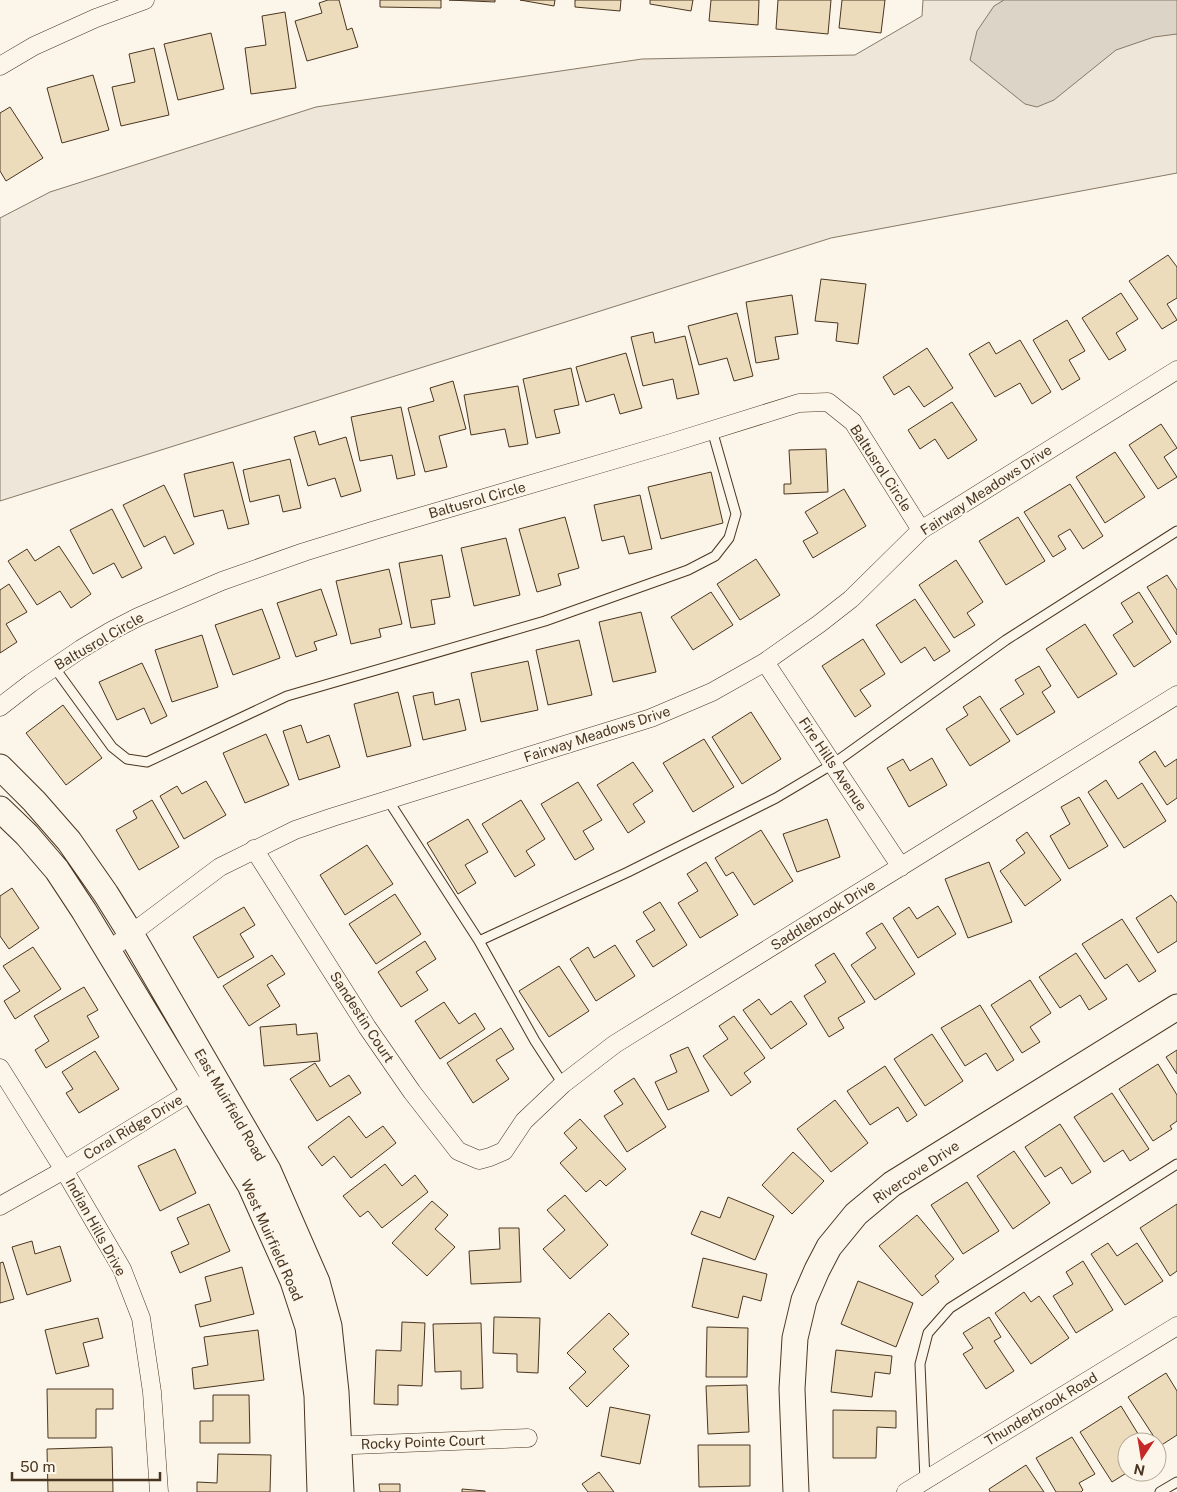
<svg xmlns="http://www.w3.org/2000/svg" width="1177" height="1492" font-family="'Public Sans',sans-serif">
<rect width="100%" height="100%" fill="#fbf6e9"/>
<path fill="#ede6d9" stroke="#887966" d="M 923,0 L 1177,0 L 1177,173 L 831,238 L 0,501 L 0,218 L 50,192 L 316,107 L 642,59 L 855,55 L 922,16 Z"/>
<path fill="#dcd4c6" stroke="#887966" d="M 1004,0 L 1177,0 L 1177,34 L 1154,37 L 1116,50 L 1054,100 L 1037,107 L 1025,104 L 970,60 L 977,31 L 994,6 Z"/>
<path fill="#ecdcbc" stroke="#4a3520" d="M 328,0 L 339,0 L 347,30 L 352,28 L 358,47 L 307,61 L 295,21 L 322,13 L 319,3 Z
M 380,0 L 441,0 L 441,8 L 380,7 Z
M 449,0 L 495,0 L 495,2 Z
M 520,0 L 555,0 L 554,6 Z
M 575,0 L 621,0 L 620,11 L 575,7 Z
M 650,0 L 693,0 L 691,11 L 650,4 Z
M 711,0 L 759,0 L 758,25 L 709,21 Z
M 778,0 L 831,0 L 828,34 L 776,29 Z
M 842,0 L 885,0 L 881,33 L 839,28 Z
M 285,12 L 296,88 L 251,94 L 245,48 L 266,45 L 262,16 Z
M 211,33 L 224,89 L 178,100 L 164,44 Z
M 154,48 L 169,115 L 121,126 L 112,87 L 135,82 L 129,54 Z
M 93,75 L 109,130 L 62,143 L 47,88 Z
M 10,107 L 43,158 L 6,181 L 0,171 L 0,113 Z
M 1168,255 L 1177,267 L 1177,298 L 1167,304 L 1177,320 L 1162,329 L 1129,281 Z
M 821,279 L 866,284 L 858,344 L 836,341 L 838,323 L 815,321 Z
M 1121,293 L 1138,319 L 1116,333 L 1126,350 L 1109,360 L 1082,318 Z
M 792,295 L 798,334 L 775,337 L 779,359 L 756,363 L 746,302 Z
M 737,313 L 753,376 L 734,381 L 727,358 L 699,365 L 688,326 Z
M 1067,320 L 1085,351 L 1069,360 L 1080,379 L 1062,390 L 1033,340 Z
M 653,332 L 655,343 L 685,336 L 699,394 L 677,399 L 673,379 L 643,386 L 631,337 Z
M 1020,340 L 1051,392 L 1032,404 L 1020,383 L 995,397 L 969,354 L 989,342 L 996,354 Z
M 927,348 L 953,388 L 924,407 L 909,386 L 894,395 L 883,377 Z
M 626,353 L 642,408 L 620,414 L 614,394 L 586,402 L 576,367 Z
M 571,368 L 579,405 L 554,410 L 560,433 L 536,438 L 523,379 Z
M 453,381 L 466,429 L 439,436 L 447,467 L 425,472 L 408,408 L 434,401 L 430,388 Z
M 518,386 L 528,444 L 509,447 L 505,429 L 471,435 L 464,395 Z
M 952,402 L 977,440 L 948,459 L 935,439 L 920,449 L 908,430 Z
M 401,407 L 415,475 L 397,479 L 392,455 L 360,461 L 351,417 Z
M 1161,424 L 1177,448 L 1164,457 L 1177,477 L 1158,489 L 1129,445 Z
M 315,431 L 319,445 L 346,437 L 361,491 L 341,497 L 335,478 L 308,486 L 294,437 Z
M 826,449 L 828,492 L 784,494 L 784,484 L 791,484 L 789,450 Z
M 1115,452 L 1145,497 L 1105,523 L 1076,477 Z
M 290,459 L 301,508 L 283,512 L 279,495 L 250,502 L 243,470 Z
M 233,462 L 249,524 L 228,529 L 223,510 L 194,517 L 184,474 Z
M 711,472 L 723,523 L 661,539 L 648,487 Z
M 1070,484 L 1103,536 L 1083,549 L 1070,529 L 1058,536 L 1066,549 L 1053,557 L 1024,512 Z
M 164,485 L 194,544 L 174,554 L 165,536 L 144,547 L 123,505 Z
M 844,489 L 866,526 L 813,558 L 803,541 L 818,533 L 805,512 Z
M 640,495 L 652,549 L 629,554 L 624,536 L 602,541 L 594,505 Z
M 112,509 L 142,568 L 122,578 L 114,563 L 93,574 L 70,530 Z
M 565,517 L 579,568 L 558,574 L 561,585 L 537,592 L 519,529 Z
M 1018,517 L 1045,561 L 1006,585 L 979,541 Z
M 506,538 L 520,595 L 474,606 L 461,548 Z
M 59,546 L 91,594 L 71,608 L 60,591 L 37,605 L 8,561 L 27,549 L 35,561 Z
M 442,555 L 450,597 L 431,600 L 435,624 L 411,628 L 399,563 Z
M 756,559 L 780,595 L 740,620 L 717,584 Z
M 956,560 L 983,602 L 967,613 L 975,625 L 954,638 L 919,585 Z
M 389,569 L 402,624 L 379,629 L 381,637 L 351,644 L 336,581 Z
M 1167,575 L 1177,590 L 1177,635 L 1147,587 Z
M 9,584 L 27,612 L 6,624 L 17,642 L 0,653 L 0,590 Z
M 321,589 L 337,635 L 314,642 L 317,650 L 296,657 L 277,603 Z
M 711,592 L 733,625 L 693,650 L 671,617 Z
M 1139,592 L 1171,642 L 1134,667 L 1113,635 L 1133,622 L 1121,603 Z
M 915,599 L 950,651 L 934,661 L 925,647 L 901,663 L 876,625 Z
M 262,609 L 280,658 L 233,675 L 215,625 Z
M 641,612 L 656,672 L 613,682 L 599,622 Z
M 1085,624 L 1117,674 L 1078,698 L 1046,649 Z
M 202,635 L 218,687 L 172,702 L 155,650 Z
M 863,639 L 885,674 L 860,690 L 871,706 L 855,717 L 822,666 Z
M 579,640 L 592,695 L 548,705 L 536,650 Z
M 528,661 L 538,710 L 481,722 L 471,673 Z
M 142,663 L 167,716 L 151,724 L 144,708 L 117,720 L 99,682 Z
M 1039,666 L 1051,686 L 1042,692 L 1055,712 L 1017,735 L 1000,709 L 1024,694 L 1015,680 Z
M 398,692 L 411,746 L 367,757 L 354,704 Z
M 433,692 L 435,705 L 459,699 L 466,730 L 423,740 L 413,696 Z
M 980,696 L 1010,741 L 970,766 L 946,729 L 968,715 L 963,707 Z
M 63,705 L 102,758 L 66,785 L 26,733 Z
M 751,712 L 781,759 L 742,784 L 712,737 Z
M 301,725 L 307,743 L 329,735 L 340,767 L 299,780 L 283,731 Z
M 266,734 L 289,785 L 245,803 L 223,753 Z
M 704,739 L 734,787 L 693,812 L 663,763 Z
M 1155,751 L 1165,767 L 1177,759 L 1177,798 L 1167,805 L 1139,762 Z
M 932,758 L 947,785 L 909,807 L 887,768 L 903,759 L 910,771 Z
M 633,762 L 653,791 L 633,804 L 645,822 L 628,833 L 597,785 Z
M 1106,780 L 1118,799 L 1142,783 L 1166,821 L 1124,848 L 1088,792 Z
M 206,781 L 226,815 L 184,839 L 160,796 L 177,786 L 182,794 Z
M 578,782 L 602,820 L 583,831 L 594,849 L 575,860 L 541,804 Z
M 1079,797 L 1108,846 L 1069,869 L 1050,836 L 1070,824 L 1061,807 Z
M 152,800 L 179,847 L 139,870 L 116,830 L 137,818 L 133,811 Z
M 521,800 L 545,839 L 526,851 L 535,865 L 515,877 L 482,824 Z
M 468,819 L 488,852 L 465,865 L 476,883 L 458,894 L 427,843 Z
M 827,819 L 840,857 L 797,872 L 783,834 Z
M 761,830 L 793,881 L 754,905 L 733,872 L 726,876 L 715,858 Z
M 1027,832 L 1061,880 L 1025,906 L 1000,871 L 1025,853 L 1016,840 Z
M 367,845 L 393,884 L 345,915 L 320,875 Z
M 706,862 L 738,915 L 700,938 L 678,903 L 698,891 L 687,874 Z
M 989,862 L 1012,922 L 968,938 L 945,879 Z
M 12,888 L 39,928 L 9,949 L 0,936 L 0,896 Z
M 395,894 L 421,934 L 376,964 L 349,924 Z
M 1171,895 L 1177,903 L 1177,941 L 1158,953 L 1136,918 Z
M 660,902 L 687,945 L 653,967 L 636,941 L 655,930 L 643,912 Z
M 938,906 L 956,934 L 918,958 L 893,918 L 909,907 L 917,919 Z
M 244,907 L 255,925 L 240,934 L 254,957 L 218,978 L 193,937 Z
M 1122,919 L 1156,971 L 1139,982 L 1127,964 L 1105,979 L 1082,944 Z
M 882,923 L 915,974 L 875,1000 L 851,965 L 876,948 L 866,933 Z
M 425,941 L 436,959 L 416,972 L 428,990 L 401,1007 L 378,972 Z
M 615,945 L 635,976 L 596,1001 L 570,959 L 588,947 L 594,958 Z
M 33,947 L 61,989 L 15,1019 L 4,1001 L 20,991 L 3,966 Z
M 834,953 L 865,1002 L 838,1018 L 844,1028 L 829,1037 L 804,996 L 826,982 L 815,965 Z
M 1076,953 L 1107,999 L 1089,1010 L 1080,995 L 1060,1008 L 1039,977 Z
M 272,955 L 285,974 L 267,985 L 280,1006 L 249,1026 L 223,986 Z
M 559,966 L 589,1011 L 549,1037 L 519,991 Z
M 1030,980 L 1051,1013 L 1030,1027 L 1040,1042 L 1022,1053 L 991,1005 Z
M 84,987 L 98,1010 L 87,1016 L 99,1037 L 46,1068 L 35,1050 L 49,1041 L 34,1016 Z
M 759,999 L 771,1015 L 791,1001 L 807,1024 L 771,1049 L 743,1010 Z
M 444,1002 L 459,1024 L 475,1013 L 485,1029 L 440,1059 L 415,1021 Z
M 980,1005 L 1014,1060 L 997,1071 L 986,1053 L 965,1066 L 941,1028 Z
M 734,1016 L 765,1058 L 744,1073 L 751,1082 L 731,1096 L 703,1056 L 728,1039 L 719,1026 Z
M 296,1024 L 297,1035 L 317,1033 L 320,1061 L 264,1066 L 260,1027 Z
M 501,1028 L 514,1049 L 496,1060 L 509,1079 L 473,1103 L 447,1063 Z
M 932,1034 L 963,1081 L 925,1106 L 894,1059 Z
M 688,1047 L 709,1091 L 668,1110 L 655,1082 L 677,1072 L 670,1055 Z
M 1177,1050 L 1177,1074 L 1166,1057 Z
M 95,1051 L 119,1089 L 79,1113 L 66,1093 L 73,1089 L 62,1072 Z
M 315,1063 L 330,1087 L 349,1075 L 361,1093 L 317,1121 L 290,1079 Z
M 1158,1064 L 1177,1095 L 1177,1121 L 1170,1126 L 1172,1129 L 1153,1141 L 1119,1089 Z
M 885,1066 L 917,1115 L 907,1122 L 898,1107 L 870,1125 L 847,1091 Z
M 634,1078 L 666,1127 L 627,1152 L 604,1116 L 623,1104 L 614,1091 Z
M 1112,1093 L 1149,1149 L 1130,1161 L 1123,1150 L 1104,1162 L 1074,1117 Z
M 835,1100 L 868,1143 L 831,1172 L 797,1129 Z
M 349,1116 L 366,1138 L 383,1126 L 396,1143 L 351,1178 L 334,1156 L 322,1166 L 308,1147 Z
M 580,1119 L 626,1169 L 606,1186 L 600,1180 L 586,1192 L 560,1163 L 577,1148 L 564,1133 Z
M 1060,1124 L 1091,1172 L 1072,1184 L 1061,1167 L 1045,1177 L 1025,1147 Z
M 175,1149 L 196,1193 L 160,1211 L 138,1166 Z
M 1014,1151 L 1050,1203 L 1013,1229 L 977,1176 Z
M 793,1152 L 824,1181 L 792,1214 L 762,1185 Z
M 385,1164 L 402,1186 L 415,1175 L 428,1192 L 382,1228 L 368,1211 L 360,1217 L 343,1196 Z
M 967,1182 L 999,1231 L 963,1254 L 931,1205 Z
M 565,1195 L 608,1245 L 570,1279 L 543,1249 L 565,1230 L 547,1210 Z
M 728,1197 L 774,1216 L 755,1260 L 691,1234 L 701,1211 L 720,1218 Z
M 432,1201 L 448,1215 L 435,1229 L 455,1247 L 427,1276 L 392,1243 Z
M 209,1204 L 230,1251 L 180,1273 L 171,1252 L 189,1244 L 177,1218 Z
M 1177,1204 L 1177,1271 L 1170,1276 L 1140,1228 Z
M 917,1215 L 954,1259 L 935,1276 L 939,1282 L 922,1296 L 879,1246 Z
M 499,1228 L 519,1228 L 521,1282 L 471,1284 L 469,1251 L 500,1249 Z
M 32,1241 L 35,1254 L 60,1246 L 71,1281 L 27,1295 L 12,1247 Z
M 1108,1243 L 1117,1256 L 1137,1243 L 1163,1281 L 1125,1305 L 1091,1254 Z
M 703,1258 L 767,1274 L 761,1301 L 743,1296 L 738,1318 L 692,1307 Z
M 1083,1261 L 1113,1310 L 1076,1333 L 1053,1296 L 1073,1284 L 1066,1272 Z
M 3,1262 L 14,1299 L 0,1303 L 0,1263 Z
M 242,1267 L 254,1314 L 200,1327 L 195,1305 L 211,1301 L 205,1277 Z
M 858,1281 L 913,1303 L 896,1347 L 841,1324 Z
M 1024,1292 L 1031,1302 L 1039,1296 L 1069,1338 L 1031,1364 L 995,1313 Z
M 609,1313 L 629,1334 L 613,1349 L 629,1366 L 587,1407 L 569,1388 L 586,1372 L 567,1353 Z
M 494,1317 L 540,1318 L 538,1373 L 517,1372 L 517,1354 L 493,1353 Z
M 989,1317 L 1001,1337 L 994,1341 L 1014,1371 L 986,1389 L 963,1354 L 973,1348 L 963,1333 Z
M 98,1318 L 103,1338 L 83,1343 L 89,1366 L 56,1374 L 45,1330 Z
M 402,1322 L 425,1323 L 422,1386 L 398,1385 L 398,1405 L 374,1404 L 376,1350 L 401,1351 Z
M 481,1323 L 483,1388 L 461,1389 L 461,1371 L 435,1372 L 433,1324 Z
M 707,1327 L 748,1328 L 747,1377 L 706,1377 Z
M 258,1330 L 264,1380 L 194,1389 L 192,1368 L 208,1365 L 204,1337 Z
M 836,1350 L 892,1356 L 890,1374 L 875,1372 L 872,1397 L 831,1392 Z
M 1166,1373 L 1177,1391 L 1177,1435 L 1160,1446 L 1128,1397 Z
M 747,1385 L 749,1432 L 708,1434 L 706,1386 Z
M 47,1389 L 113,1389 L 113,1409 L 96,1409 L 96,1438 L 48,1438 Z
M 213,1395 L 249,1395 L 250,1443 L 200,1443 L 200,1421 L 213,1421 Z
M 1121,1406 L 1143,1442 L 1127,1442 L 1128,1472 L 1112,1482 L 1080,1432 Z
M 610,1407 L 650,1415 L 640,1464 L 601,1456 Z
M 833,1410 L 896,1411 L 896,1428 L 877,1427 L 876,1458 L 833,1458 Z
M 1072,1437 L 1095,1474 L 1079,1483 L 1083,1490 L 1081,1492 L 1056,1492 L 1036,1458 Z
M 698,1445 L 750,1445 L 750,1486 L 699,1487 Z
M 112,1447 L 113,1492 L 48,1492 L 47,1449 Z
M 218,1454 L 271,1455 L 270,1492 L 197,1492 L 197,1482 L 217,1483 Z
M 1026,1465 L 1044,1492 L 990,1492 L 989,1489 Z
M 599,1472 L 614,1492 L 588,1492 L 582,1484 Z
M 379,1484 L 400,1484 L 400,1492 L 380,1492 Z
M 462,1489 L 485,1491 L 485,1492 L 462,1492 Z"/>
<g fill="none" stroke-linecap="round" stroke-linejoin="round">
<defs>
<path id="lane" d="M 54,667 L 112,747 L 127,759 L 147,762 L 287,696 L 545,621 L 688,570 L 715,556 L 729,538 L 736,514 L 712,430
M 388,800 L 479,941 L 628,872 L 776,798 L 833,764 L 1006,640 L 1177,531
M 479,941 L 535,1041 L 563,1084
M 925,1480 L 920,1364 L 928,1333 L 950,1308 L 1177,1164
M 1160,1492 L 1177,1482"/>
<path id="street" d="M 0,66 L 34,46 L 96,18 L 145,0
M 765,662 L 901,867
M 0,707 L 31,683 L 81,649 L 111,631 L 138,617 L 222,581 L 304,552 L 375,530 L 671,443 L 799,403 L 828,402 L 853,422 L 921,530
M 254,849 L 367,1027 L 412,1092 L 458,1151 L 479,1160 L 490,1157 L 504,1151 L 524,1121 L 563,1084 L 615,1044 L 1177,695
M 108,951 L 220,867 L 295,830 L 333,817 L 651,718 L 712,692 L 765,662 L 819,624 L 851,599 L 921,530 L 1177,370
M 0,1068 L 64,1170 L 122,1269 L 141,1318 L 152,1392 L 159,1492
M 0,1206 L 64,1170 L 201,1086
M 329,1446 L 528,1438
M 906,1492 L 1177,1326"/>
<path id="secondary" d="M 0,767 L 34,801 L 69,841 L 106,894 L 131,934 L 268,1170 L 317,1282 L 329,1326 L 336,1392 L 341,1492
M 0,809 L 27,835 L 57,870 L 84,911 L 250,1185 L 293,1281 L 308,1327 L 317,1396 L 320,1492
M 796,1492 L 792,1389 L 795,1338 L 804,1300 L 817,1270 L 829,1247 L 856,1214 L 892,1184 L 1177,1007"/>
</defs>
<use href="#lane" stroke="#4a3520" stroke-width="11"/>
<use href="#street" stroke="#4a3520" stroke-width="19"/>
<use href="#secondary" stroke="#4a3520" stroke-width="27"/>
<use href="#lane" stroke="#fbf6e9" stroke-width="9"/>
<use href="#street" stroke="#fbf6e9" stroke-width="18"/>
<use href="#secondary" stroke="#fbf6e9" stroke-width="25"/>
</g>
<g text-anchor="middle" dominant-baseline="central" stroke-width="4" stroke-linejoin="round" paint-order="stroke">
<g font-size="14" fill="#4a3520" stroke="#fbf6e9">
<text transform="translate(881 468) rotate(57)">Baltusrol Circle</text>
<text transform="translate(986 490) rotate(-33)">Fairway Meadows Drive</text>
<text transform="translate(477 500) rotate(-16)">Baltusrol Circle</text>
<text transform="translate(99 641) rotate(-30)">Baltusrol Circle</text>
<text transform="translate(597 734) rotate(-18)">Fairway Meadows Drive</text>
<text transform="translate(833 764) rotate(56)">Fire Hills Avenue</text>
<text transform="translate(823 915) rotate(-32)">Saddlebrook Drive</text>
<text transform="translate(362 1017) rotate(57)">Sandestin Court</text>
<text transform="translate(230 1105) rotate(60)">East Muirfield Road</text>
<text transform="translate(133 1127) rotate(-31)">Coral Ridge Drive</text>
<text transform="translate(916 1172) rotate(-34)">Rivercove Drive</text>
<text transform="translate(96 1227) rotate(61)">Indian Hills Drive</text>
<text transform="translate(272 1240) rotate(66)">West Muirfield Road</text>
<text transform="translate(1041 1409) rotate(-31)">Thunderbrook Road</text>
<text transform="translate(423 1442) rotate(-2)">Rocky Pointe Court</text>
</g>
</g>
<g transform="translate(1142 1457) rotate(192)"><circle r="24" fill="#fbf6e9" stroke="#b4a999"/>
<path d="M0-4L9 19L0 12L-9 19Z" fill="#c62828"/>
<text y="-8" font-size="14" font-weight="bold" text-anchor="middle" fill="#4a3520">N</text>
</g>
<path d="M12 1472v8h148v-8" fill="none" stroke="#4a3520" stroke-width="2.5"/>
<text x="20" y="1472" font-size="15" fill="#4a3520" stroke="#fbf6e9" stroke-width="4" paint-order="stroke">50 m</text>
</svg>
